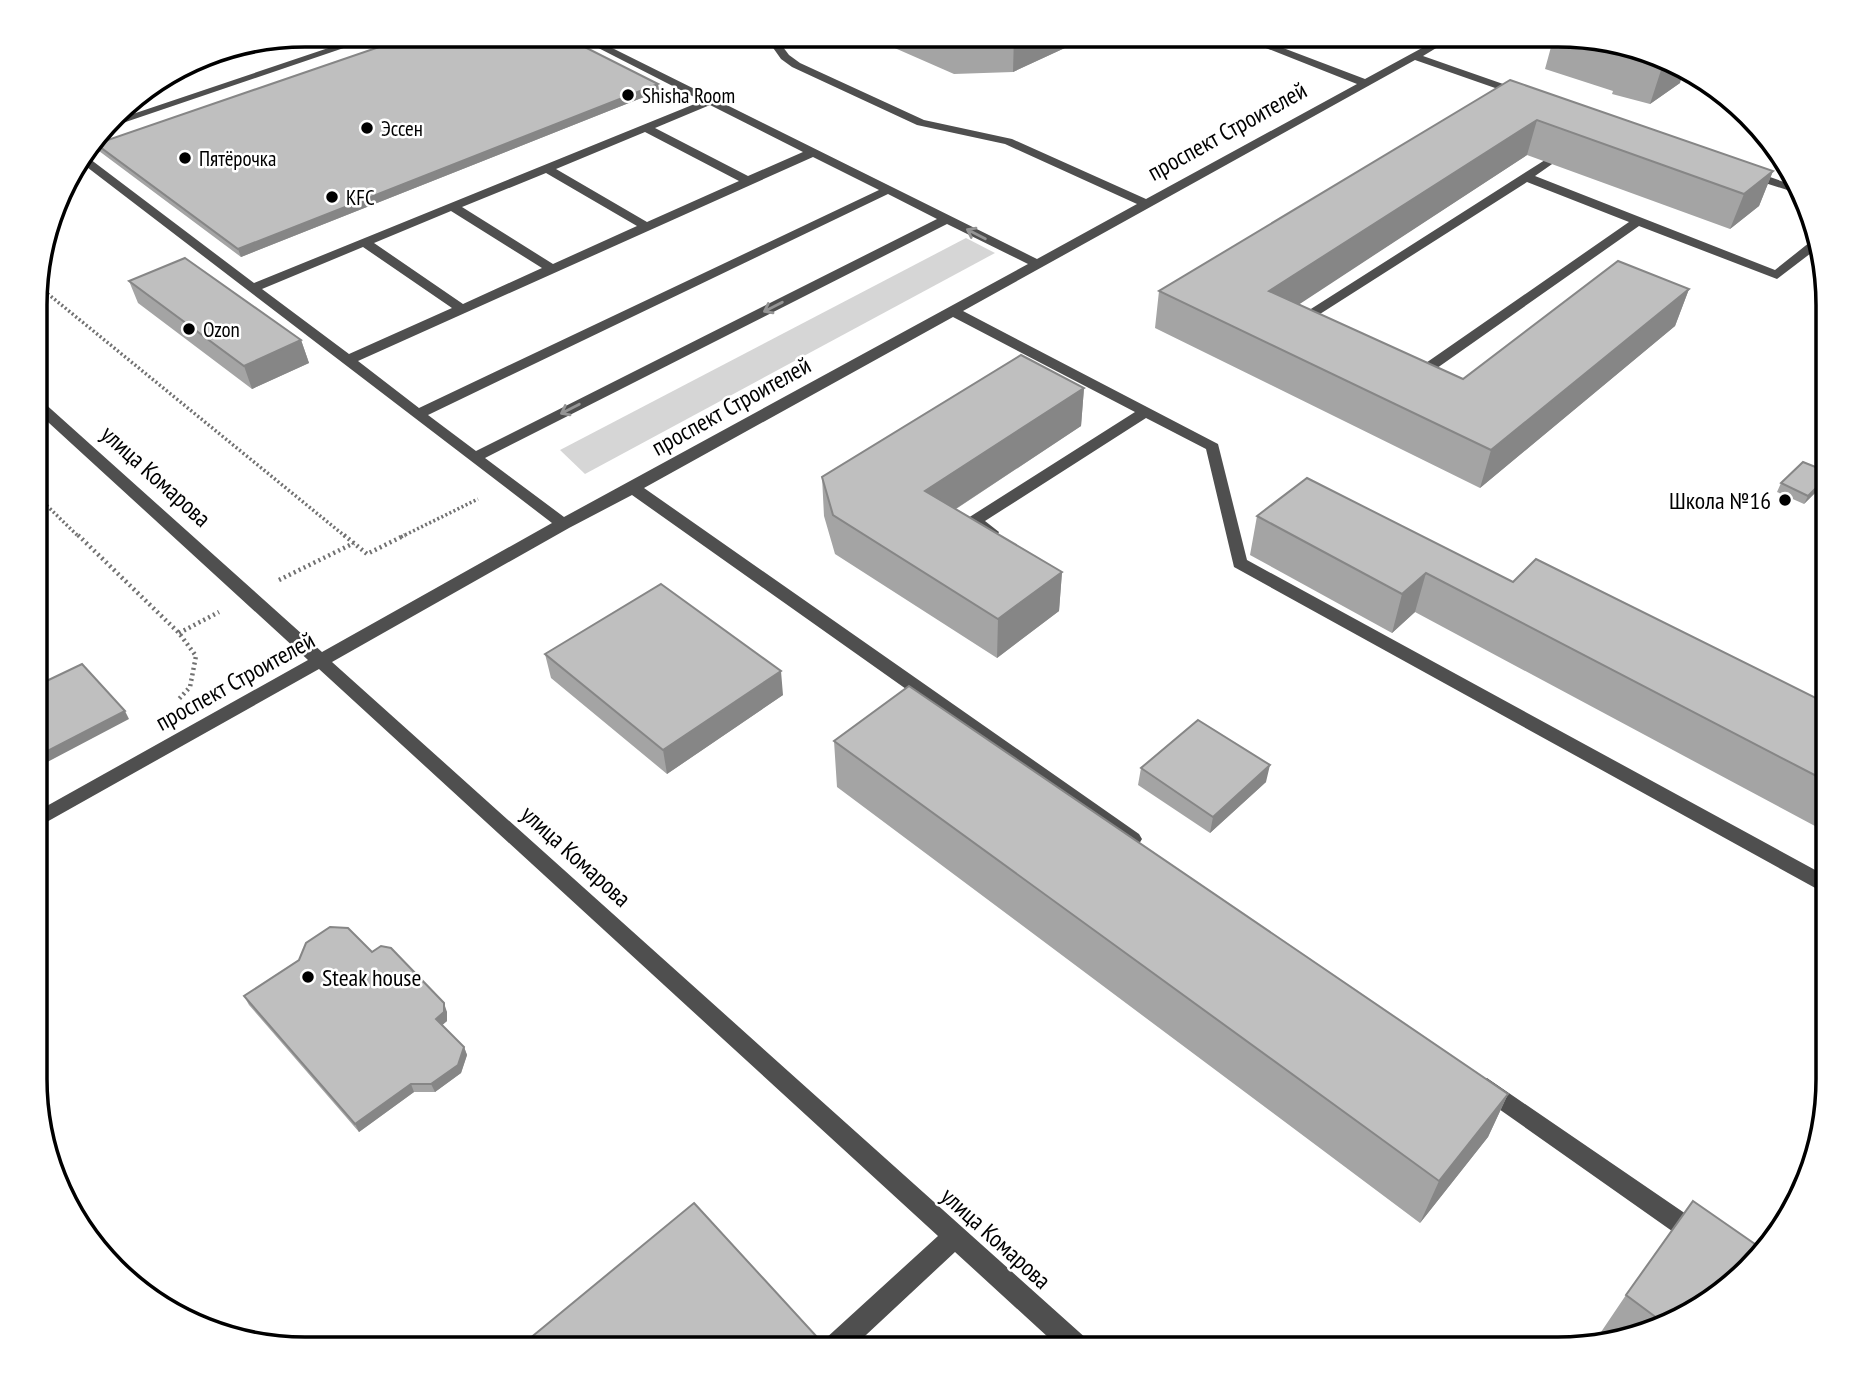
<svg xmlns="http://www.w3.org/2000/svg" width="1863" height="1384" font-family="'PT Sans Narrow',sans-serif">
<rect width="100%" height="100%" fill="#fff"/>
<path fill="#d6d6d6" d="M 966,238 L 995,253 L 585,474 L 560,450 Z"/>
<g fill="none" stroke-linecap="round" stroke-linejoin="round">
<path stroke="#717171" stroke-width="3.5" stroke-dasharray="2 2.5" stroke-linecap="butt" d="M 37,285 L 346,537
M 37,496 L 79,537
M 401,537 L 478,499"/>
<path stroke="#717171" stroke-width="4.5" stroke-dasharray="2 3.5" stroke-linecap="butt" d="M 78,535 L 179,633 L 196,656 L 190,687 L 178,700
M 344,535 L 367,554 L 405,535
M 279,580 L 354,543
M 179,633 L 219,612"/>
<path fill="#4f4f4f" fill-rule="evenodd" d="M 367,35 L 382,35 L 105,129 L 112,121 Z
M 573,35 L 586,35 L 1037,259 L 1137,204 L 1005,144 L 917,125 L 792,67 L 781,59 L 764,35 L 774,35 L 789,55 L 800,63 L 924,120 L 1012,139 L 1146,199 L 1357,84 L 1233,35 L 1249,35 L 1365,79 L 1444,36 L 1456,36 L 1423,56 L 1526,92 L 1526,96 L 1518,96 L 1415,60 L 963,311 L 1218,444 L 1247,560 L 1828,877 L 1828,895 L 1234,567 L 1206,449 L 1146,418 L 985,521 L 999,532 L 997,536 C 986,538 973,530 966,521 L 968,518 L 1135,412 L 953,317 L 644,488 L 1139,834 L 1142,839 L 1139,844 L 1132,846 L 1125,844 L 632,495 L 569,528 L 332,662 L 1088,1340 L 1091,1349 L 1061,1349 L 955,1252 L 851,1349 L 821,1349 L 824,1340 L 938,1236 L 319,669 L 36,828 L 36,812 L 308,660 L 37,412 L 37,400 L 42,401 L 322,652 L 552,523 L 79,161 L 86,156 L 254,283 L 702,101 ZM 710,105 L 803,152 L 748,176 L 655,128 ZM 645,132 L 739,181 L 647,222 L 556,169 ZM 813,157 L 879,190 L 419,408 L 358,361 ZM 546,173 L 637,226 L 553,264 L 462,207 ZM 888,194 L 937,219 L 476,451 L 428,415 ZM 451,211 L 542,268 L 463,304 L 374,243 ZM 947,224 L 1028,264 L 564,517 L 485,458 ZM 363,247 L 452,308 L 349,354 L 262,289 Z
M 1545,160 L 1555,162 L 1535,176 L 1775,270 L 1810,242 L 1813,241 L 1815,250 L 1777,279 L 1639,226 L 1420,380 L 1410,380 L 1410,374 L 1629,222 L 1527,182 L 1309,321 L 1312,324 L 1310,327 L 1300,327 L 1292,321 Z
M 1747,169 L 1801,188 L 1803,195 L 1743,176 L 1743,170 Z
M 1487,1078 L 1705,1227 L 1709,1235 L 1705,1243 L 1697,1246 L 1689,1243 L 1479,1095 L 1476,1088 L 1479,1081 Z"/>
</g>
<path fill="#a4a4a4" d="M 865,35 L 1093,35 L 1013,72 L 954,74 Z
M 1554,36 L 1575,36 L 1661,55 L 1680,83 L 1650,104 L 1612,94 L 1613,91 L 1545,69 Z
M 1510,80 L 1773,171 L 1759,206 L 1730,229 L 1527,155 L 1298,304 L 1463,379 L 1689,289 L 1675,326 L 1480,488 L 1155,328 L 1159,291 Z
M 658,84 L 659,91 L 241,257 L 99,151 L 96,144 Z
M 1752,123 L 1759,132 L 1749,129 Z
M 129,281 L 301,340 L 309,363 L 252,389 L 138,303 Z
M 1084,388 L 1081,426 L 956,509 L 1062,572 L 1059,611 L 997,658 L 835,554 L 824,516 L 822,477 Z
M 1828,423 L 1828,436 L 1822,434 Z
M 1826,482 L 1804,504 L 1777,492 L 1781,483 Z
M 1257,516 L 1513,582 L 1828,704 L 1828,833 L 1415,612 L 1392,633 L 1250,555 Z
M 545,654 L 783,695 L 667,774 L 551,678 Z
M 834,741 L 1508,1094 L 1488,1137 L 1420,1223 L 837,787 Z
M 1141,768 L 1266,782 L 1210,833 L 1138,785 Z
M 372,952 L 447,1012 L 447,1021 L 442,1025 L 464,1047 L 467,1055 L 461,1073 L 435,1092 L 414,1092 L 359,1132 L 249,1005 L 244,996 L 299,960 Z
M 1626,1295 L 1677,1321 L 1604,1338 L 1599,1335 Z"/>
<path fill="#868686" d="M 1014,35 L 1093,35 L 1013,72 Z
M 1668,60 L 1684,70 L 1680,83 L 1650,104 L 1663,64 Z
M 658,84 L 659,91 L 241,257 L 238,249 Z
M 1537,120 L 1527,155 L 1263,328 L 1269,291 Z
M 1773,171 L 1759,206 L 1730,229 L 1744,194 Z
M 1689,289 L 1675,326 L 1480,488 L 1491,450 Z
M 301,340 L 309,363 L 252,389 L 244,366 Z
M 1084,388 L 1081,426 L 925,529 L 925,491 Z
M 1828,476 L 1826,482 L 1804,504 L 1808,496 Z
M 1062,572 L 1059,611 L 997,658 L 998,619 Z
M 1426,573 L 1415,612 L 1392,633 L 1402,594 Z
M 781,671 L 783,695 L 667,774 L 663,750 Z
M 125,711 L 129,719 L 36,768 L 36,757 Z
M 1270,765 L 1266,782 L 1210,833 L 1213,817 Z
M 444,1003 L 447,1012 L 447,1021 L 440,1027 L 436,1019 Z
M 464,1047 L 467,1055 L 461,1073 L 435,1092 L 431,1084 Z
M 411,1084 L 414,1092 L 359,1132 L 355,1124 Z
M 1508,1094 L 1488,1137 L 1420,1223 L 1439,1181 Z"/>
<path fill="#bfbfbf" stroke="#868686" stroke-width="2" d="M 414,35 L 561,35 L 658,84 L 238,249 L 96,144 Z
M 1573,36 L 1661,55 L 1669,60 L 1663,64 L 1624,54 L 1627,53 Z
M 1510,80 L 1773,171 L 1744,194 L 1537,120 L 1269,291 L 1463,379 L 1618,261 L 1689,289 L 1491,450 L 1159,291 Z
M 185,258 L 301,340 L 244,366 L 129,281 Z
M 1021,355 L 1084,388 L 925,491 L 1062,572 L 998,619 L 833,515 L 822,477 Z
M 1803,462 L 1828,472 L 1828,476 L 1808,496 L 1781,483 Z
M 1307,478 L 1513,582 L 1536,559 L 1828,704 L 1828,782 L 1426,573 L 1402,594 L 1257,516 Z
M 661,584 L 781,671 L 663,750 L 545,654 Z
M 82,664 L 125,711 L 36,757 L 36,686 Z
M 909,686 L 1508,1094 L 1439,1181 L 834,741 Z
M 1198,720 L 1270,765 L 1213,817 L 1141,768 Z
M 330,927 L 348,928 L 372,952 L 381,946 L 391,948 L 444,1003 L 444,1012 L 436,1019 L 464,1047 L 458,1065 L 431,1084 L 411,1084 L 355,1124 L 244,996 L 299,960 L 306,943 Z
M 1693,1201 L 1765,1251 L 1761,1257 L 1677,1321 L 1665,1324 L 1626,1295 Z
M 694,1203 L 828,1349 L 517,1349 Z"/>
<defs><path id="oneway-shaft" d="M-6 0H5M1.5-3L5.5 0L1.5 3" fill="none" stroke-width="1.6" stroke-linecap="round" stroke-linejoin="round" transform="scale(1.75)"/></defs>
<g stroke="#959595">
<use href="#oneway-shaft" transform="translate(976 234) rotate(-153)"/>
<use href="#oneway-shaft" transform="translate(773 307) rotate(153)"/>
<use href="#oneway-shaft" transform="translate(570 409) rotate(153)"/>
</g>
<g fill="#000" stroke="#fff" stroke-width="2.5">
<circle cx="628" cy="95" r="7"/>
<circle cx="367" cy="128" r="7"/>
<circle cx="185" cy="158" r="7"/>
<circle cx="332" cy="197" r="7"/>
<circle cx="189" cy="329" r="7"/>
<circle cx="1785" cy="500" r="7"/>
<circle cx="308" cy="977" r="7"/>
</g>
<g text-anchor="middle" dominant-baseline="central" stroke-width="5" stroke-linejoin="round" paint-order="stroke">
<g font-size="21" fill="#000" stroke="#fff" text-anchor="start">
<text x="642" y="95">Shisha Room</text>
<text x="381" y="128">Эссен</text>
<text x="199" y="158">Пятёрочка</text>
<text x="346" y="197">KFC</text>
<text x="203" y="329">Ozon</text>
</g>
<g font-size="24" fill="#000" stroke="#fff">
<text transform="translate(1227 131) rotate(-29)">проспект Строителей</text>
<text transform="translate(731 406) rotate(-29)">проспект Строителей</text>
<text transform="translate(156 476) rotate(42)">улица Комарова</text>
<text transform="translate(235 681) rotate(-29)">проспект Строителей</text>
<text transform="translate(576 856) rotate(42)">улица Комарова</text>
<text transform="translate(996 1238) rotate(42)">улица Комарова</text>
</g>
<g font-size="24" fill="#000" stroke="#fff" text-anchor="end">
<text x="1771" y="500">Школа №16</text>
<text x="322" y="977" text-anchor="start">Steak house</text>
</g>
</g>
<path d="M0 0H1863V1384H0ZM305 47H1558A258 258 0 0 1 1816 305V1079A258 258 0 0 1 1558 1337H305A258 258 0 0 1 47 1079V305A258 258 0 0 1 305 47Z" fill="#fff" fill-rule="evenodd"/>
<path fill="none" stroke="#000" stroke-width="3.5" d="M305 47H1558A258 258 0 0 1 1816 305V1079A258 258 0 0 1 1558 1337H305A258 258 0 0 1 47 1079V305A258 258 0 0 1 305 47Z"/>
</svg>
